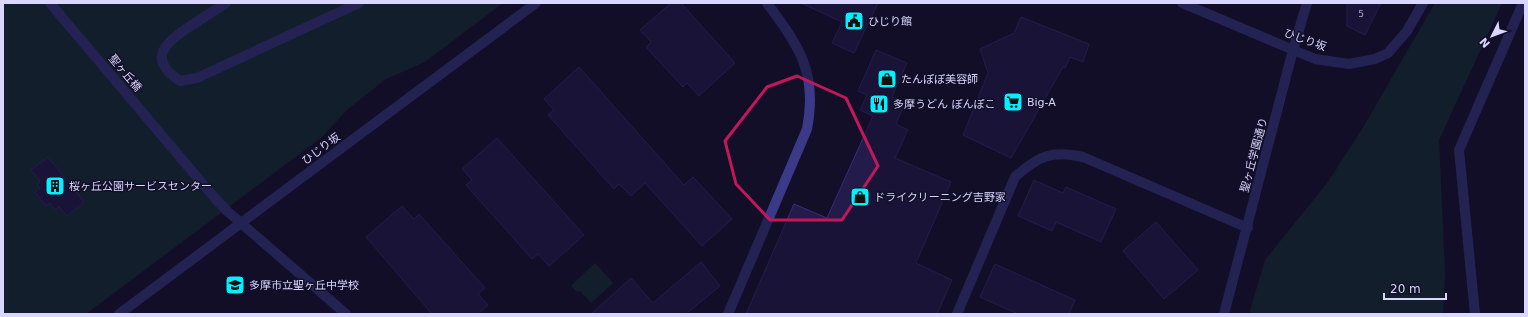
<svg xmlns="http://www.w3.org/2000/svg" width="1528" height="317" font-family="'DejaVu Sans','Noto Sans JP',sans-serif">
<rect width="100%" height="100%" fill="#130f28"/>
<path fill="#123230" d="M 3,3 L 503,3 L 425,62 L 386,79 L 348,109 L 321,138 L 86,314 L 3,314 Z
M 1435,3 L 1502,3 L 1439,140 L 1445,274 L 1443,314 L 1249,314 L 1265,260 L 1328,182 L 1364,126 Z
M 595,263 L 613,283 L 591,303 L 580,291 L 577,292 L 571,286 Z"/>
<path fill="#231b49" stroke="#382d76" d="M 671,3 L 681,3 L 735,63 L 699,96 L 687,83 L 683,87 L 646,47 L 651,42 L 640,30 Z
M 801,3 L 878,3 L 854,53 L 832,43 L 842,22 Z
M 1347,3 L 1381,3 L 1365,35 L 1347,26 Z
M 1021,17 L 1089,44 L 1083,62 L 1070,57 L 1065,68 L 1063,67 L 1011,158 L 963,135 L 988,73 L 980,49 L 1014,33 Z
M 876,50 L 907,63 L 892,97 L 905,103 L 896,124 L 908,130 L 895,158 L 951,182 L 916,263 L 952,280 L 937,314 L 746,314 L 794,204 L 827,218 L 873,116 L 860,110 L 867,95 L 858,91 Z
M 579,67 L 684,185 L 693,177 L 732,219 L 702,246 L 645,183 L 631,196 L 619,184 L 614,189 L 548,115 L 554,110 L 544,99 Z
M 497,138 L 584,235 L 549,266 L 538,254 L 532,259 L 466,185 L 472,180 L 462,169 Z
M 48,157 L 84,202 L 67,216 L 59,207 L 55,210 L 50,203 L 46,206 L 35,192 L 40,188 L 37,185 L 40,181 L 31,170 Z
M 1034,180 L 1063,193 L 1066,187 L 1116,209 L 1101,242 L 1056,222 L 1052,231 L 1018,216 Z
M 402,206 L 414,219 L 419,214 L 485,288 L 478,294 L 488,305 L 478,314 L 432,314 L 366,237 Z
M 1156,222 L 1198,270 L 1164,299 L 1123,251 Z
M 701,262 L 720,286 L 686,314 L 591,314 L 631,278 L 653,303 Z
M 995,264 L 1075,300 L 1069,314 L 1018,314 L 980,297 Z"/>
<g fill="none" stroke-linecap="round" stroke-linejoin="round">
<path stroke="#3a3a88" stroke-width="10" d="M 226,3 C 215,10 203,18 192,25 C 167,41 145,58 180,81 L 197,78 L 359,3
M 241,223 L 346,314
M 728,314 L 807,129 C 818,73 799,46 767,3
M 957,314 L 1015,177 C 1038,156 1052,150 1083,157 L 1248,228
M 1475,314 L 1459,150 L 1523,3"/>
<path stroke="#3a3a88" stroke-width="10" d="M 50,3 L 213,196 L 227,211 L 241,223
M 1182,3 L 1315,59 L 1349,64 L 1375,59 L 1388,53 L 1407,31 L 1423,3
M 119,314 L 536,3
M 1224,314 L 1293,50 L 1307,3"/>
</g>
<path d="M0 0H1528V317H0ZM 797,76 L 846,98 L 878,166 L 842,220 L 770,220 L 736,184 L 725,141 L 767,87 Z" fill="#130f28" fill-opacity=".55" fill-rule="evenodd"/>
<path fill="none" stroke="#c2185b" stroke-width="3" stroke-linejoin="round" d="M 797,76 L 846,98 L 878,166 L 842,220 L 770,220 L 736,184 L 725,141 L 767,87 Z"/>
<defs>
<symbol id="civic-square" viewBox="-11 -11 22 22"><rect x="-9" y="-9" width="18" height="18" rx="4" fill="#02f0ff" stroke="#130f28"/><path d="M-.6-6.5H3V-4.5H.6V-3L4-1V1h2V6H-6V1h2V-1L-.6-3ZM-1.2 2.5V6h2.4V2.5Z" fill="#111"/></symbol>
<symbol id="shop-square" viewBox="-11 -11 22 22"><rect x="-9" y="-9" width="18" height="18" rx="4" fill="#02f0ff" stroke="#130f28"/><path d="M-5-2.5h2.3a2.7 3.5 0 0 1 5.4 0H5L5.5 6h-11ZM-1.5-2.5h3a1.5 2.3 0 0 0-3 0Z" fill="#111"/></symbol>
<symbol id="supermarket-square" viewBox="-11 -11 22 22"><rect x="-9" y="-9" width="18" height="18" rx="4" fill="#02f0ff" stroke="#130f28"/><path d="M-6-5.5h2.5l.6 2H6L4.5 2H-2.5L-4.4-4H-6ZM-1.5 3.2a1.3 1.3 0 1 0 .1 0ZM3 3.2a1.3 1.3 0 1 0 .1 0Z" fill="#111"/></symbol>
<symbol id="restaurant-square" viewBox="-11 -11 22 22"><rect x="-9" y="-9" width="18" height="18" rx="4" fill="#02f0ff" stroke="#130f28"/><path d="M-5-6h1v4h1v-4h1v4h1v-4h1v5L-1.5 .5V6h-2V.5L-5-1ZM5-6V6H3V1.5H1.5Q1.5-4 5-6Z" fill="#111"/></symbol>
<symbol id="building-square" viewBox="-11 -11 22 22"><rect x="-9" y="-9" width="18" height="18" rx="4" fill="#02f0ff" stroke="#130f28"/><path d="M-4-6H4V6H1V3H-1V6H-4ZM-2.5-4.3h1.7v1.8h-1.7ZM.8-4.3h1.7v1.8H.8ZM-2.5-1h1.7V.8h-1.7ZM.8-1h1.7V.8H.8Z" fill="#111"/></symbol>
<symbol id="school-square" viewBox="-11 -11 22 22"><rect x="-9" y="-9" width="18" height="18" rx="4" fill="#02f0ff" stroke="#130f28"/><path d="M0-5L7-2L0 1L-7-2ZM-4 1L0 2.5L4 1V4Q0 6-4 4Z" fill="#111"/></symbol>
</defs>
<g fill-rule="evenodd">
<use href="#civic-square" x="843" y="10" width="22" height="22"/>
<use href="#shop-square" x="876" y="68" width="22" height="22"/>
<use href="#supermarket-square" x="1002" y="91" width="22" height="22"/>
<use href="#restaurant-square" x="868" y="93" width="22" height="22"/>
<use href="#building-square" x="44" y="175" width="22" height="22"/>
<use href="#shop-square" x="849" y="186" width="22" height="22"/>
<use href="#school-square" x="224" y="274" width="22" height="22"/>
</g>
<g text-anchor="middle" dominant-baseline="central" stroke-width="3" stroke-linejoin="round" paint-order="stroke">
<g font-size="9" fill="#aca7d2">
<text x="1361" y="14">5</text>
</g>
<g font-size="11" fill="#d9d6ff" stroke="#130f28" text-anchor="start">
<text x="868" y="21">ひじり館</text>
<text x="901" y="79">たんぽぽ美容師</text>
<text x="1027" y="102">Big-A</text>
<text x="893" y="104">多摩うどん ぽんぽこ</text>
<text x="69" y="186">桜ヶ丘公園サービスセンター</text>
<text x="874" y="197">ドライクリーニング吉野家</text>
<text x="249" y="285">多摩市立聖ヶ丘中学校</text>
</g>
<g font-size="11" fill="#d9d6ff" stroke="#130f28">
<text transform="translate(1305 40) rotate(20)">ひじり坂</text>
<text transform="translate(125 73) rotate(50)">聖ヶ丘橋</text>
<text transform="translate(321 149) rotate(-37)">ひじり坂</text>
<text transform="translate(1254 155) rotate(-75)">聖ヶ丘学園通り</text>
</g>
</g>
<rect width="1528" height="317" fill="none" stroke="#d9d6ff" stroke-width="8"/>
<g transform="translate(1492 36) rotate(228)" stroke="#130f28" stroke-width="3" paint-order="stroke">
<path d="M0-3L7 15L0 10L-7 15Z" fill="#d9d6ff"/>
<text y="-6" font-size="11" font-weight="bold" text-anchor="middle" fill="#d9d6ff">N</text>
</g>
<path d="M1384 293v6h62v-6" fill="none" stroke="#d9d6ff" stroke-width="2"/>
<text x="1390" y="293" font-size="12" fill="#d9d6ff" stroke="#130f28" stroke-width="3" paint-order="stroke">20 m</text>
</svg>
